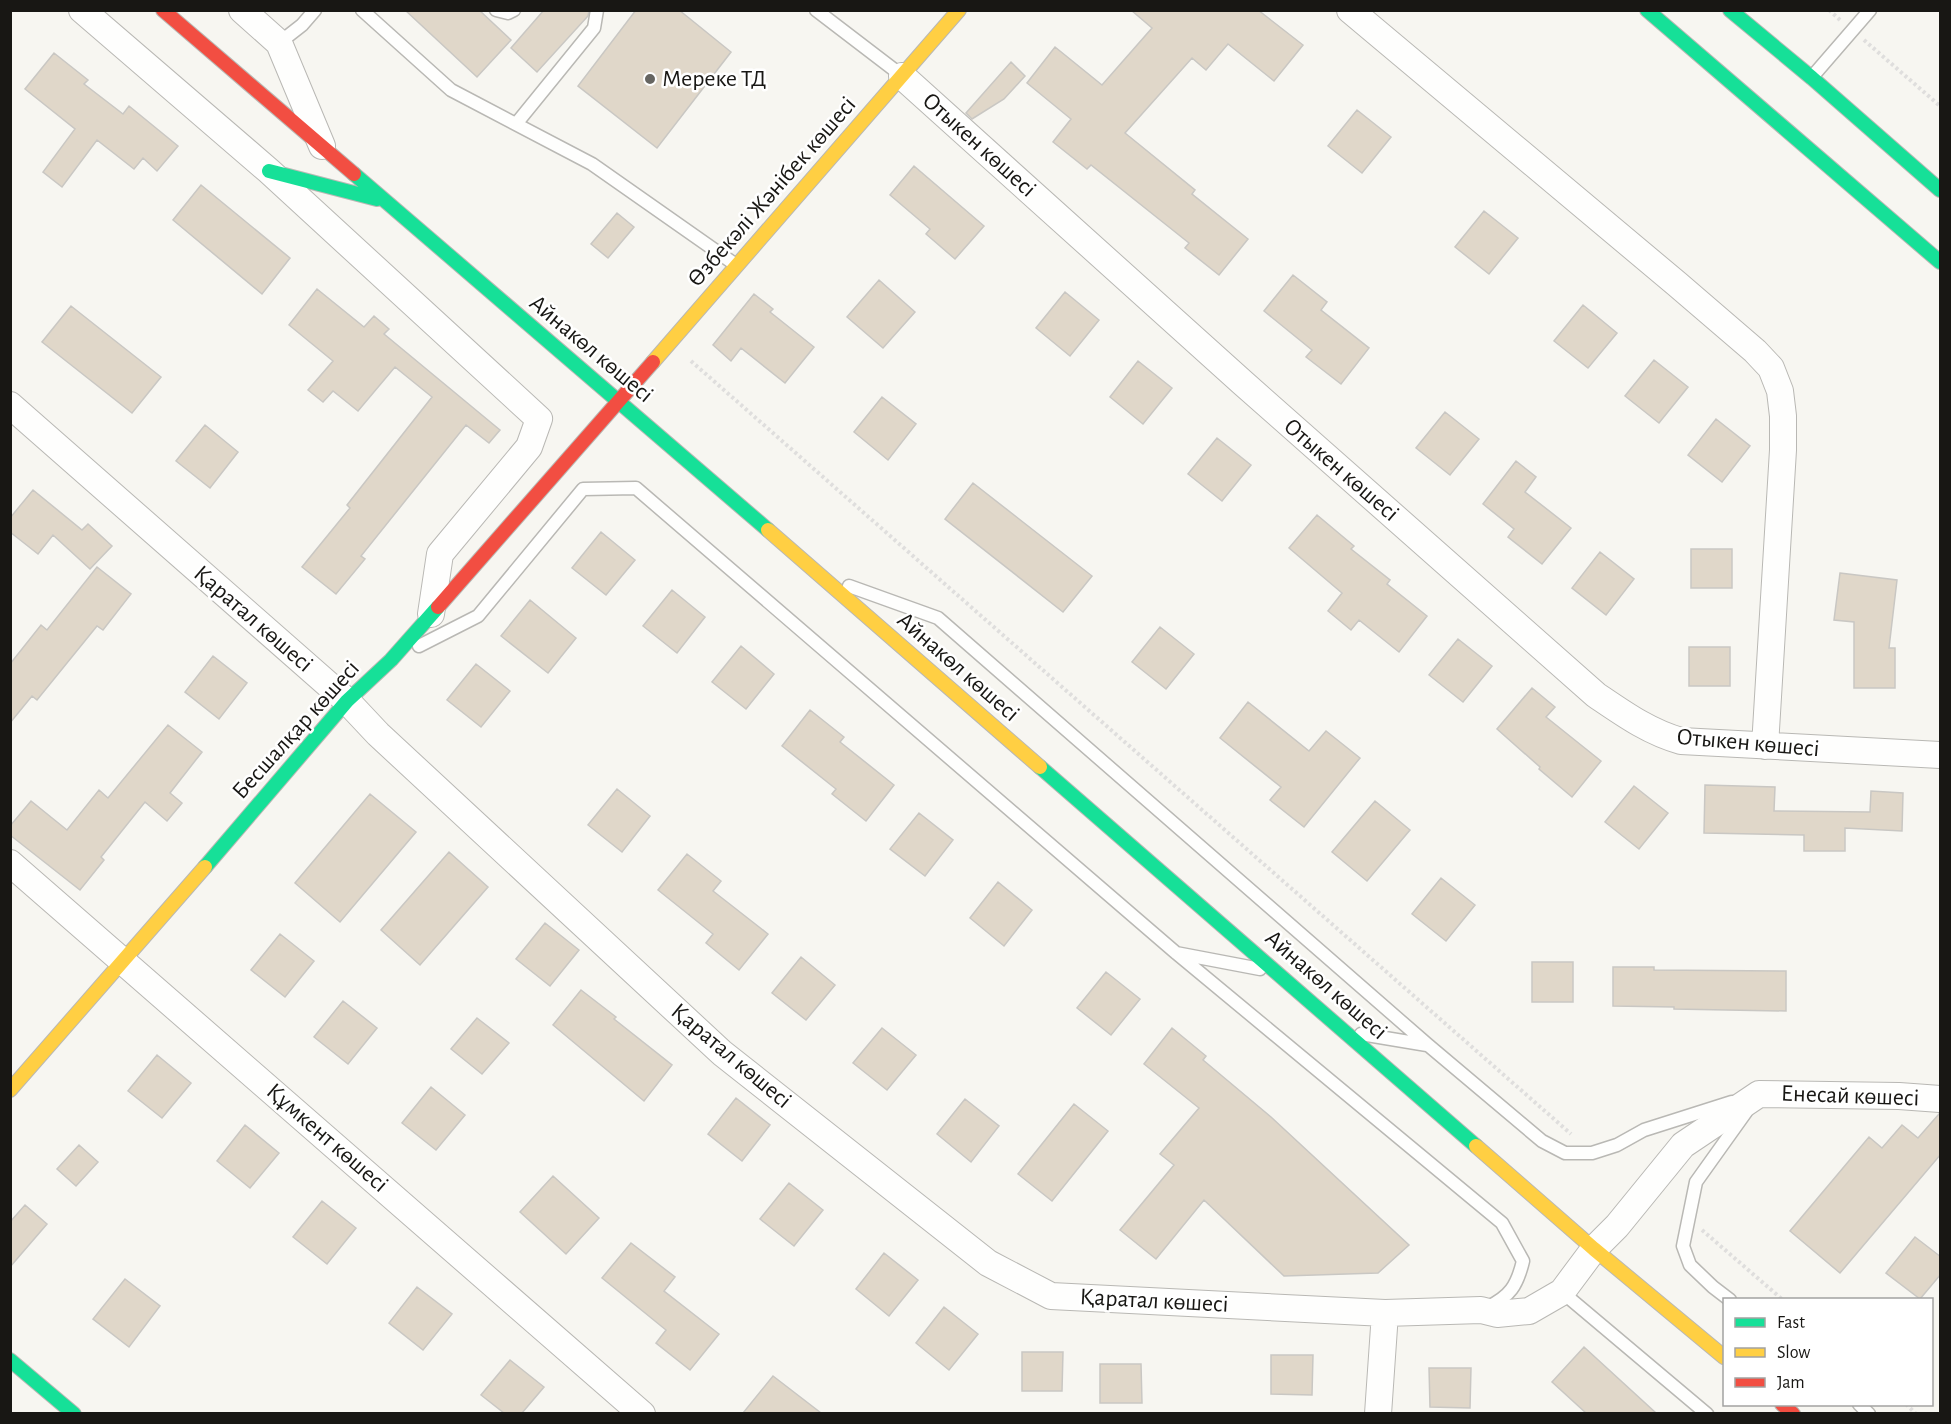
<svg xmlns="http://www.w3.org/2000/svg" width="1951" height="1424" font-family="'Alegreya Sans',sans-serif">
<rect width="100%" height="100%" fill="#f7f6f1"/>
<path fill="#e0d7c9" stroke="#c9c7c3" stroke-width="1.5" d="M 405,10 L 479,10 L 511,40 L 477,77 Z
M 544,10 L 589,10 L 588,16 L 537,72 L 511,48 Z
M 636,10 L 679,10 L 731,52 L 657,148 L 578,86 Z
M 1131,10 L 1258,10 L 1303,45 L 1274,81 L 1228,44 L 1206,70 L 1192,58 L 1125,133 L 1195,190 L 1192,194 L 1248,239 L 1219,275 L 1185,248 L 1189,243 L 1091,165 L 1087,169 L 1053,142 L 1071,119 L 1027,83 L 1055,47 L 1102,85 L 1152,28 Z
M 54,53 L 88,80 L 84,84 L 123,114 L 129,106 L 178,146 L 157,171 L 143,158 L 134,169 L 97,140 L 62,187 L 43,172 L 75,129 L 25,89 Z
M 1011,62 L 1025,76 L 1004,99 L 972,119 L 966,113 Z
M 1357,110 L 1391,137 L 1362,173 L 1328,146 Z
M 914,166 L 984,226 L 955,259 L 926,234 L 930,229 L 890,195 Z
M 201,185 L 290,258 L 262,294 L 173,220 Z
M 1484,211 L 1518,238 L 1489,274 L 1455,247 Z
M 617,213 L 634,227 L 608,258 L 591,244 Z
M 1293,275 L 1327,302 L 1321,310 L 1369,348 L 1341,384 L 1306,357 L 1312,350 L 1264,311 Z
M 879,280 L 915,312 L 883,348 L 847,317 Z
M 317,289 L 364,327 L 374,316 L 389,329 L 384,334 L 500,430 L 489,443 L 466,425 L 361,556 L 365,559 L 336,594 L 302,567 L 350,508 L 347,505 L 432,397 L 395,367 L 358,411 L 333,391 L 323,402 L 308,390 L 333,361 L 289,325 Z
M 1065,292 L 1099,320 L 1070,356 L 1036,328 Z
M 754,294 L 773,309 L 770,312 L 814,347 L 785,383 L 741,348 L 731,361 L 713,345 Z
M 1583,305 L 1617,333 L 1588,368 L 1554,341 Z
M 71,306 L 161,377 L 132,413 L 42,342 Z
M 1654,360 L 1688,387 L 1659,423 L 1625,396 Z
M 1138,361 L 1172,388 L 1143,424 L 1110,397 Z
M 882,397 L 916,424 L 888,460 L 854,432 Z
M 1445,412 L 1479,439 L 1450,475 L 1416,448 Z
M 1716,419 L 1750,446 L 1722,482 L 1688,455 Z
M 205,425 L 238,452 L 210,488 L 176,461 Z
M 1217,438 L 1251,465 L 1222,501 L 1188,474 Z
M 1516,461 L 1536,477 L 1525,492 L 1571,528 L 1542,564 L 1508,537 L 1514,529 L 1483,504 Z
M 973,483 L 1092,576 L 1063,612 L 945,519 Z
M 33,490 L 82,530 L 88,524 L 112,546 L 90,569 L 53,535 L 38,554 L 10,532 L 10,518 Z
M 1317,515 L 1354,546 L 1351,549 L 1390,580 L 1387,584 L 1427,616 L 1399,652 L 1359,620 L 1351,630 L 1328,611 L 1342,593 L 1289,548 Z
M 601,532 L 635,560 L 606,595 L 572,568 Z
M 1691,549 L 1732,549 L 1732,588 L 1691,588 Z
M 1600,552 L 1634,579 L 1606,615 L 1572,588 Z
M 97,567 L 131,594 L 103,630 L 97,626 L 37,700 L 32,696 L 10,723 L 10,664 L 41,625 L 47,630 Z
M 1840,573 L 1897,580 L 1889,648 L 1895,648 L 1895,688 L 1854,688 L 1854,622 L 1834,620 Z
M 672,590 L 705,617 L 677,653 L 643,626 Z
M 530,600 L 576,638 L 548,673 L 501,636 Z
M 1160,627 L 1194,654 L 1166,689 L 1132,662 Z
M 1458,639 L 1492,666 L 1463,702 L 1429,675 Z
M 741,646 L 774,674 L 746,709 L 712,682 Z
M 1689,647 L 1730,647 L 1730,686 L 1689,686 Z
M 213,656 L 247,683 L 219,719 L 185,692 Z
M 476,664 L 510,691 L 481,727 L 447,700 Z
M 1532,688 L 1555,707 L 1546,717 L 1601,761 L 1572,797 L 1539,769 L 1540,767 L 1497,729 Z
M 1248,702 L 1309,751 L 1326,731 L 1360,758 L 1304,827 L 1270,800 L 1281,787 L 1220,738 Z
M 810,710 L 844,737 L 840,742 L 894,785 L 866,821 L 832,794 L 836,789 L 782,746 Z
M 168,725 L 202,752 L 170,793 L 182,803 L 167,821 L 145,802 L 101,857 L 104,860 L 80,890 L 10,835 L 10,826 L 31,801 L 67,830 L 99,790 L 108,798 Z
M 1705,785 L 1775,787 L 1774,811 L 1870,812 L 1871,791 L 1903,793 L 1902,831 L 1845,828 L 1845,851 L 1804,851 L 1804,835 L 1704,833 Z
M 1634,786 L 1668,813 L 1639,849 L 1605,822 Z
M 617,789 L 650,816 L 622,852 L 588,825 Z
M 370,794 L 416,832 L 340,922 L 295,883 Z
M 1375,801 L 1410,830 L 1367,881 L 1332,852 Z
M 919,813 L 953,840 L 925,876 L 890,849 Z
M 449,852 L 488,887 L 420,965 L 381,930 Z
M 687,854 L 721,881 L 713,891 L 768,934 L 739,970 L 706,943 L 713,934 L 658,890 Z
M 1441,878 L 1475,905 L 1446,941 L 1412,914 Z
M 998,882 L 1032,910 L 1004,946 L 970,918 Z
M 545,923 L 579,950 L 550,986 L 516,959 Z
M 280,934 L 314,961 L 285,997 L 251,970 Z
M 801,957 L 835,985 L 806,1020 L 772,993 Z
M 1532,962 L 1573,962 L 1573,1002 L 1532,1002 Z
M 1613,967 L 1654,967 L 1654,970 L 1786,971 L 1786,1011 L 1674,1009 L 1674,1007 L 1613,1006 Z
M 1106,972 L 1140,999 L 1111,1035 L 1077,1008 Z
M 581,990 L 616,1017 L 614,1019 L 672,1065 L 644,1101 L 553,1025 Z
M 343,1001 L 377,1028 L 348,1064 L 314,1037 Z
M 477,1018 L 509,1043 L 482,1074 L 451,1049 Z
M 882,1028 L 916,1055 L 887,1090 L 853,1063 Z
M 1172,1028 L 1206,1056 L 1203,1060 L 1271,1117 L 1409,1245 L 1378,1273 L 1284,1276 L 1204,1200 L 1156,1259 L 1120,1230 L 1174,1165 L 1160,1154 L 1199,1108 L 1144,1064 Z
M 157,1055 L 191,1083 L 162,1118 L 128,1091 Z
M 431,1087 L 465,1115 L 436,1150 L 402,1123 Z
M 736,1098 L 770,1125 L 742,1161 L 708,1134 Z
M 965,1099 L 999,1126 L 971,1162 L 937,1134 Z
M 1074,1104 L 1108,1131 L 1052,1201 L 1018,1174 Z
M 1939,1114 L 1941,1114 L 1941,1154 L 1840,1273 L 1790,1231 L 1869,1137 L 1882,1148 L 1902,1125 L 1918,1138 Z
M 245,1125 L 279,1153 L 250,1188 L 217,1161 Z
M 79,1145 L 98,1162 L 76,1186 L 57,1169 Z
M 553,1176 L 599,1218 L 566,1254 L 520,1212 Z
M 789,1183 L 823,1210 L 794,1246 L 760,1219 Z
M 322,1201 L 356,1228 L 327,1264 L 293,1237 Z
M 25,1205 L 47,1224 L 10,1267 L 10,1222 Z
M 1915,1237 L 1941,1257 L 1941,1274 L 1920,1299 L 1886,1273 Z
M 631,1243 L 675,1277 L 664,1291 L 719,1334 L 690,1370 L 656,1343 L 666,1330 L 602,1278 Z
M 884,1253 L 918,1280 L 889,1316 L 856,1289 Z
M 125,1279 L 160,1306 L 129,1347 L 93,1319 Z
M 417,1287 L 452,1314 L 423,1350 L 389,1323 Z
M 944,1307 L 978,1334 L 949,1370 L 916,1343 Z
M 1584,1347 L 1656,1413 L 1586,1413 L 1552,1382 Z
M 1022,1352 L 1063,1352 L 1062,1391 L 1022,1391 Z
M 1271,1355 L 1313,1355 L 1312,1395 L 1271,1394 Z
M 510,1360 L 544,1387 L 522,1413 L 504,1413 L 481,1395 Z
M 1100,1364 L 1141,1364 L 1142,1403 L 1100,1403 Z
M 1429,1368 L 1471,1368 L 1470,1408 L 1430,1407 Z
M 773,1376 L 821,1413 L 743,1413 Z"/>
<g fill="none" stroke-linecap="round" stroke-linejoin="round">
<defs>
<path id="lane" d="M 362,10 L 451,90 L 592,164 L 736,265
M 496,10 L 508,13 L 514,10
M 816,10 L 901,75
M 279,43 L 302,25 L 315,10
M 1812,77 L 1870,10
M 516,124 L 594,28 L 597,10
M 849,586 L 938,618 L 1428,1045 L 1542,1141 L 1565,1153 L 1592,1153 L 1617,1145 L 1644,1130 L 1732,1102
M 419,646 L 478,616 L 583,489 L 636,488 L 1175,952 L 1502,1223 L 1523,1261 C 1517,1286 1510,1296 1488,1307
M 1176,953 L 1260,969
M 1361,1034 L 1427,1045
M 1562,1292 L 1707,1414
M 1730,1300 L 1713,1287 L 1690,1265 L 1683,1246 L 1696,1182 L 1746,1112
M 1859,1404 L 1869,1414"/>
<path id="street" d="M 82,10 L 269,171 L 539,419 L 529,447 L 440,554 L 431,614
M 242,10 L 279,43 L 322,146
M 1350,10 L 1677,284 L 1755,351 L 1771,368 L 1780,391 L 1783,416 L 1783,450 L 1765,746
M 902,76 L 1243,383 L 1596,695 C 1624,714 1649,732 1681,741 L 1940,755
M 10,405 L 347,701 L 378,734 L 722,1053 L 988,1263 L 1051,1296 L 1385,1313 L 1481,1310 L 1497,1314 L 1529,1311 L 1562,1292 L 1594,1249 L 1617,1226 L 1683,1145 L 1759,1094 L 1899,1096 L 1940,1099
M 10,863 L 642,1414
M 1378,1414 L 1385,1313"/>
<path id="fast" d="M 1647,10 L 1940,262
M 1730,10 L 1812,78 L 1940,190
M 269,171 L 377,199
M 354,174 L 768,530
M 1040,767 L 1476,1146
M 205,867 L 347,701 L 391,660 L 438,607
M 10,1360 L 74,1414"/>
<path id="slow" d="M 653,362 L 959,10
M 768,530 L 1040,767
M 10,1090 L 205,867
M 1476,1146 L 1594,1249 L 1724,1357"/>
<path id="jam" d="M 163,10 L 354,174
M 438,607 L 653,362
M 1782,1404 L 1793,1414"/>
</defs>
<use href="#lane" stroke="#b9b8b4" stroke-width="15"/>
<use href="#street" stroke="#b9b8b4" stroke-width="28"/>
<use href="#fast" stroke="#b9b8b4" stroke-width="16"/>
<use href="#slow" stroke="#b9b8b4" stroke-width="16"/>
<use href="#jam" stroke="#b9b8b4" stroke-width="16"/>
<path stroke="#dfdedd" stroke-width="4" stroke-dasharray="3 3" stroke-linecap="butt" d="M 1829,10 L 1840,20
M 1864,40 L 1940,106
M 691,361 L 1571,1134
M 1702,1230 L 1783,1300
M 1906,1404 L 1916,1414"/>
<use href="#lane" stroke="#fefefd" stroke-width="12"/>
<use href="#street" stroke="#fefefd" stroke-width="26"/>
<use href="#fast" stroke="#16e098" stroke-width="14"/>
<use href="#slow" stroke="#ffcf43" stroke-width="14"/>
<use href="#jam" stroke="#f24e42" stroke-width="14"/>
</g>
<circle fill="#666561" stroke="#fff" stroke-width="2" cx="650" cy="79" r="6"/>
<g text-anchor="middle" dominant-baseline="central" stroke-width="5" stroke-linejoin="round" paint-order="stroke">
<g font-size="24" fill="#181714" stroke="#fff" text-anchor="start">
<text x="662" y="79">Мереке ТД</text>
</g>
<g font-size="24" fill="#181714" stroke="#fff">
<text transform="translate(979 145) rotate(42)">Отыкен көшесі</text>
<text transform="translate(772 192) rotate(-49)">Өзбекәлі Жәнібек көшесі</text>
<text transform="translate(591 349) rotate(40)">Айнакөл көшесі</text>
<text transform="translate(1341 470) rotate(41)">Отыкен көшесі</text>
<text transform="translate(253 619) rotate(41)">Қаратал көшесі</text>
<text transform="translate(958 667) rotate(41)">Айнакөл көшесі</text>
<text transform="translate(296 730) rotate(-48)">Бесшалқар көшесі</text>
<text transform="translate(1748 743) rotate(5)">Отыкен көшесі</text>
<text transform="translate(1326 985) rotate(41)">Айнакөл көшесі</text>
<text transform="translate(731 1056) rotate(40)">Қаратал көшесі</text>
<text transform="translate(1850 1096) rotate(2)">Енесай көшесі</text>
<text transform="translate(327 1138) rotate(41)">Құмкент көшесі</text>
<text transform="translate(1154 1301) rotate(3)">Қаратал көшесі</text>
</g>
</g>
<rect width="1951" height="1424" fill="none" stroke="#181714" stroke-width="24"/>
<rect x="1723" y="1298" width="210" height="108" fill="#ffffff" stroke="#a3a2a1" stroke-width="1.5"/>
<rect x="1735" y="1318" width="30" height="9" fill="#16e098" stroke="#a3a2a1" stroke-width="1.5"/>
<text x="1777" y="1328" font-size="18" fill="#181714">Fast</text>
<rect x="1735" y="1348" width="30" height="9" fill="#ffcf43" stroke="#a3a2a1" stroke-width="1.5"/>
<text x="1777" y="1358" font-size="18" fill="#181714">Slow</text>
<rect x="1735" y="1378" width="30" height="9" fill="#f24e42" stroke="#a3a2a1" stroke-width="1.5"/>
<text x="1777" y="1388" font-size="18" fill="#181714">Jam</text>
</svg>
